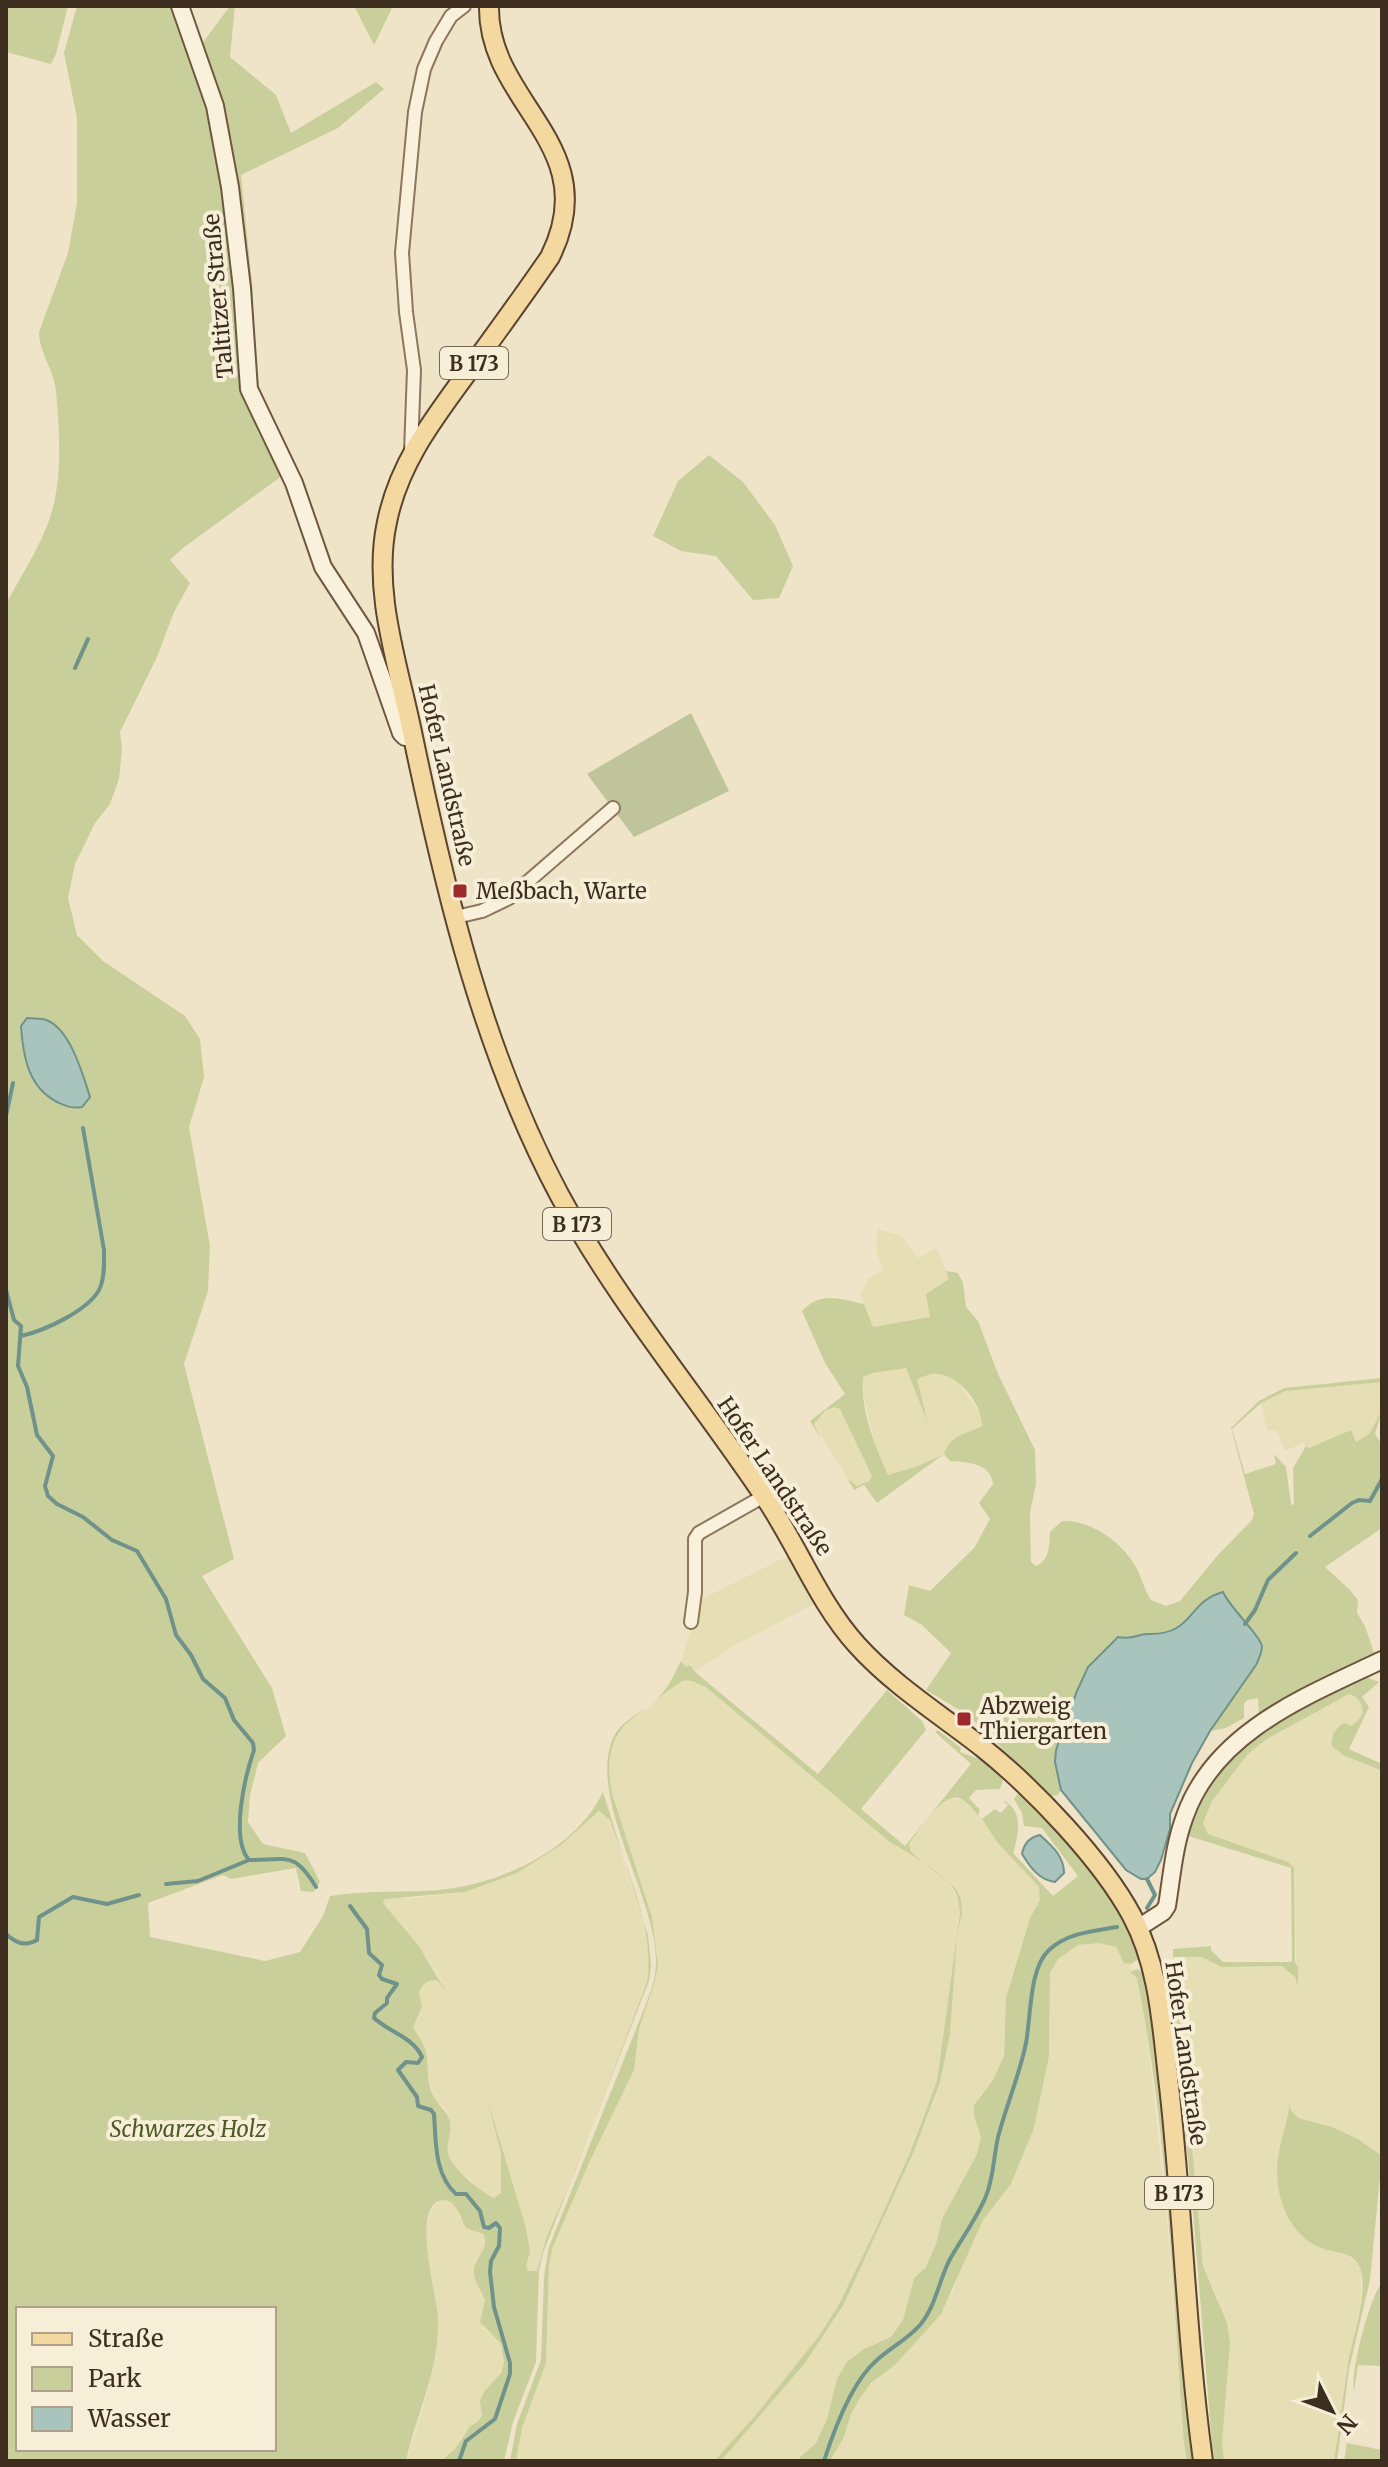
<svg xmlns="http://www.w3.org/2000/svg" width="1388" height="2467" font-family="Merriweather,serif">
<rect width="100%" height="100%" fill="#f0e4c8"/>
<path fill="#e6deb5" d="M 878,1229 L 901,1236 L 918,1258 L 936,1248 L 950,1279 L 927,1294 L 930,1317 L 873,1327 L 860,1295 L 868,1279 L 883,1270 L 876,1250 Z
M 906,1367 L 928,1422 L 917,1379 L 933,1373 L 946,1375 L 959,1383 L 982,1416 L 982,1426 L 945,1448 L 945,1453 L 918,1466 L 888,1475 L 875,1446 L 862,1388 L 863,1377 L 873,1373 Z
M 1382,1382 L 1382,1411 L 1369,1434 L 1355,1442 L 1351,1430 L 1309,1448 L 1303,1443 L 1285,1451 L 1277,1431 L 1267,1430 L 1261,1403 L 1285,1391 Z
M 834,1407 L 840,1408 L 847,1421 L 872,1476 L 865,1484 L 852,1485 L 814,1424 L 826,1411 Z
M 790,1555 L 814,1604 L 735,1645 L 695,1672 L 690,1665 L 686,1667 L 681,1661 L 696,1613 L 703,1605 L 700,1600 Z
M 683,1681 L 694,1682 L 707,1688 L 891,1843 L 902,1849 L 911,1852 L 909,1844 L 942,1801 L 951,1798 L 963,1800 L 982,1819 L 997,1842 L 1039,1887 L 1040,1901 L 1030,1918 L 1006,1998 L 1004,2056 L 993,2081 L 980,2095 L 974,2116 L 981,2137 L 977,2154 L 942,2219 L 936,2244 L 926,2267 L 914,2278 L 903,2320 L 891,2337 L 864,2349 L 837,2379 L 827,2419 L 816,2443 L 796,2461 L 721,2461 L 805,2363 L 844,2304 L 914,2151 L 940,2082 L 950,2034 L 957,1936 L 962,1913 L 961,1899 L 956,1889 L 947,1883 L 959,1897 L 960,1913 L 937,2081 L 910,2153 L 873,2235 L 838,2306 L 819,2336 L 755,2416 L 714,2461 L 516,2461 L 522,2428 L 546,2363 L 549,2265 L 552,2249 L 589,2163 L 634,2070 L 639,2029 L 654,1984 L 658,1965 L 652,1917 L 613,1797 L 610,1780 L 610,1759 L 613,1744 L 626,1724 L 646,1710 L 671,1688 Z
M 1349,1694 L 1359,1700 L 1363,1707 L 1361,1717 L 1357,1723 L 1332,1736 L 1332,1745 L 1343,1755 L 1382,1772 L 1382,2156 L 1358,2139 L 1332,2127 L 1298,2118 L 1289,2109 L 1288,2124 L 1282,2137 L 1332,2251 L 1345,2253 L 1358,2264 L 1361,2271 L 1361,2300 L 1347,2369 L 1334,2461 L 1224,2461 L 1222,2443 L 1230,2343 L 1217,2297 L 1203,2266 L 1175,1967 L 1183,1957 L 1202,1957 L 1221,1967 L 1282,1966 L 1291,1972 L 1297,1982 L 1294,1868 L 1208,1834 L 1203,1823 L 1212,1801 L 1248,1754 L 1267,1739 Z
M 599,1811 L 610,1820 L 642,1917 L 649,1952 L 647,1982 L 575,2172 L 547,2236 L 537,2271 L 532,2273 L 528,2271 L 526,2266 L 530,2252 L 499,2139 L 503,2173 L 501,2193 L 498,2196 L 494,2198 L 479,2191 L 474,2182 L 452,2167 L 448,2155 L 447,2140 L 451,2125 L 445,2108 L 434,2099 L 428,2079 L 425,2050 L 413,2027 L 422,2007 L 418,1992 L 423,1984 L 430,1980 L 437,1980 L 444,1989 L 438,1974 L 419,1946 L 383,1903 L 385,1899 L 391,1897 L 407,1899 L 465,1892 L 517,1873 L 561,1845 Z
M 1099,1943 L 1116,1947 L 1124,1963 L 1131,1964 L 1130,1972 L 1137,1977 L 1147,2032 L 1166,2208 L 1187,2461 L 830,2461 L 844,2437 L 851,2414 L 860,2398 L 871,2383 L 895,2365 L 954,2290 L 961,2264 L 983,2220 L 1011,2184 L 1034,2128 L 1049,2056 L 1050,1973 L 1058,1959 L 1078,1945 Z
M 441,2200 L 448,2200 L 456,2207 L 459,2217 L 476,2232 L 484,2234 L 487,2240 L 485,2248 L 475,2261 L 485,2300 L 484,2328 L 501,2344 L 504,2363 L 478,2422 L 463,2434 L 455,2449 L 441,2461 L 406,2461 L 427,2395 L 438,2315 L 427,2256 L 426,2229 L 432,2208 Z"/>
<path fill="#c9cf9b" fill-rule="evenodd" d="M 6,6 L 68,6 L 56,54 L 51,64 L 6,52 Z
M 77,6 L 176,6 L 195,53 L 230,6 L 235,6 L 230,57 L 276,95 L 291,133 L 376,82 L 384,89 L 338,128 L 241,175 L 253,293 L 254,377 L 275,431 L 260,435 L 266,436 L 283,475 L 183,548 L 170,560 L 190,583 L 174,612 L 157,657 L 120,732 L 122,749 L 119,779 L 110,804 L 95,823 L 75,864 L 68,898 L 77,935 L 103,961 L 185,1016 L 200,1039 L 204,1077 L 189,1127 L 210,1246 L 208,1291 L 184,1364 L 234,1559 L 202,1576 L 272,1688 L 286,1736 L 258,1763 L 250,1795 L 248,1822 L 263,1844 L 305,1853 L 320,1882 L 313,1892 L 301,1891 L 296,1868 L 231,1879 L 223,1875 L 148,1903 L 150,1937 L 265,1961 L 300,1952 L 323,1916 L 330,1896 C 369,1889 408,1894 447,1889 C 507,1881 576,1848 603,1792 L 648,1935 L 651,1966 L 649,1981 L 543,2253 L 539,2271 L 536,2362 L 513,2422 L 504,2461 L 441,2461 L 455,2449 L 470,2426 L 478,2422 L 482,2415 L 480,2401 L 484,2392 L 501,2373 L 504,2363 L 501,2344 L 480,2322 L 485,2300 C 481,2289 474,2284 474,2270 C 475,2255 491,2249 483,2234 L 466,2228 C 461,2219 456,2200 444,2200 C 409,2202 437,2297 438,2316 C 440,2369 417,2412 406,2461 L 6,2461 L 6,604 C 23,572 46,539 54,503 C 62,468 59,427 56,391 C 54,370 39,352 39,332 L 68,253 L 77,203 L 77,118 L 64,53 ZM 21,1026 L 74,1108 C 37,1099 24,1061 21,1026 ZM 599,1811 L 610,1820 C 627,1871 655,1927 647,1982 L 575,2172 L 547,2236 L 537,2271 L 528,2271 L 526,2266 L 530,2252 L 526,2228 L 487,2098 L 501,2153 L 501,2193 L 494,2198 C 481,2192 450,2167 448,2153 C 446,2142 452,2132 450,2122 C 447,2110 439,2107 434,2097 C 425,2082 430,2065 425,2049 C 422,2041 417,2034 413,2027 L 422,2007 L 419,1992 C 423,1983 427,1980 437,1980 L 447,1993 L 419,1946 L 383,1903 L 385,1899 L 465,1892 L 517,1873 L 561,1845 ZM 18,2309 L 274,2309 L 274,2449 L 18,2449 Z
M 354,6 L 393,6 L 374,45 Z
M 709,455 L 743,482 L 775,525 L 793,566 L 779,598 L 753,600 L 716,556 L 681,551 L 653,536 L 678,481 Z
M 946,1271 L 958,1273 L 963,1283 L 966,1307 L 978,1321 L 998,1374 L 1035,1450 L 1036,1484 L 1030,1513 L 1031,1562 L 1036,1566 C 1050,1560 1049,1546 1050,1532 L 1062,1521 C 1093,1520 1125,1544 1138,1571 C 1143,1582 1145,1591 1151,1600 L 1166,1606 L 1180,1601 L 1217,1556 L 1252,1520 L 1254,1514 L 1231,1428 L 1259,1401 L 1284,1388 L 1382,1378 L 1382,1382 L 1285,1391 L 1261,1403 L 1232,1429 L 1245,1474 L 1276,1464 L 1274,1454 L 1286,1467 L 1291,1504 L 1294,1505 L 1293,1468 L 1306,1446 L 1309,1448 L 1351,1430 L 1356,1442 L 1369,1434 L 1382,1411 L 1375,1434 L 1382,1445 L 1382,1528 L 1325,1567 L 1349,1589 L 1358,1600 L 1357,1613 L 1365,1626 L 1375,1656 L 1259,1716 L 1258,1698 L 1247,1700 L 1244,1704 L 1244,1718 L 1226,1728 L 1210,1731 L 1256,1665 L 1262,1644 L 1227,1602 L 1224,1593 L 1206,1600 L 1180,1628 L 1160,1636 L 1144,1634 L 1131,1639 L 1088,1667 L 1077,1691 L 1056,1750 L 1055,1762 L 1061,1790 L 1058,1795 L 1051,1796 L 968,1715 L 926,1690 L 951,1653 L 922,1625 L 904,1615 L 909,1585 L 930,1591 L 974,1548 L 990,1519 L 979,1503 L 993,1484 C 991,1463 967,1462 950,1461 L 944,1454 L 877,1503 L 864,1485 L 854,1490 L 847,1478 L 857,1486 L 869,1481 L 872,1476 L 840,1409 L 834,1407 L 825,1411 L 814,1424 L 821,1439 L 810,1421 L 845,1394 L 825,1363 L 802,1311 C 821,1291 839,1299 864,1304 L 873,1327 L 930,1317 L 926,1294 L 949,1279 ZM 906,1368 L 928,1423 L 917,1379 C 924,1377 930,1373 936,1374 C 959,1374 982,1404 982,1426 C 967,1434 949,1435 944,1454 L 918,1466 L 888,1475 C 875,1446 860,1409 863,1377 L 873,1373 Z
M 681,1661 L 686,1667 L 690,1665 L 695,1672 L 818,1774 L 887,1690 L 922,1721 L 926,1730 L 861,1809 L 905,1846 L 971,1764 L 935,1732 L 938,1730 L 961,1748 L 960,1752 L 984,1761 L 1004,1778 L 1000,1789 L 976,1790 L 969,1798 L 980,1810 L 978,1815 C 973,1810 967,1801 959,1798 C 941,1793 919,1831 909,1844 L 911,1852 L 956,1889 L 961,1899 L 962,1913 L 957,1936 L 950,2034 L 940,2082 L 914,2151 L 844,2304 L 805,2363 L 721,2461 L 714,2461 L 755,2416 L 819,2336 L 838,2306 L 873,2235 L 910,2153 L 937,2081 L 960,1913 C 959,1904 959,1896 953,1888 C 939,1871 911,1853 891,1843 L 707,1688 C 700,1685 692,1679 683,1681 C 677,1683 630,1720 624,1726 C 620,1731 617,1736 614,1742 C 607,1760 609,1779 613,1797 L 652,1917 L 658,1965 L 654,1984 L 639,2029 L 634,2070 L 589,2163 L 552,2249 L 549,2265 L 546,2363 L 522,2428 L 516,2461 L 510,2461 L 517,2424 L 541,2360 L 544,2276 L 549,2247 L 644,2009 C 650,1994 656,1978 656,1962 C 656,1896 591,1805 611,1743 C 619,1720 643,1713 659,1697 C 669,1687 674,1674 681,1661 Z
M 1363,1676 L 1379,1682 L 1362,1697 L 1369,1707 L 1349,1749 L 1382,1764 L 1382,1771 L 1343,1755 L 1332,1746 C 1331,1735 1335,1729 1344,1723 L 1351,1726 C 1367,1717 1366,1700 1349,1694 L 1267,1739 L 1248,1754 L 1212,1801 L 1203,1823 L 1208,1834 L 1288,1862 L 1294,1868 L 1295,1962 L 1298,1967 L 1298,1987 L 1295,1977 L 1282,1966 L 1221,1967 L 1202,1957 L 1173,1957 L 1173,1949 L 1211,1946 L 1211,1950 L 1223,1962 L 1292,1962 L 1291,1868 L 1188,1836 C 1221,1740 1278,1719 1363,1676 Z
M 1019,1792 C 1029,1798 1037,1809 1046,1818 C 1084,1860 1120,1904 1139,1959 L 1131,1964 L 1124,1963 L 1116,1947 L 1099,1943 L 1078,1945 L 1058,1959 L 1050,1973 L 1049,2056 L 1034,2128 L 1011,2184 L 983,2220 L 941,2314 L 895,2365 L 871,2383 L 860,2398 L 851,2414 L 844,2437 L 830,2461 L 796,2461 L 816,2443 L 827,2419 L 837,2379 L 847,2362 L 864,2349 L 891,2337 L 903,2320 L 914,2278 L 926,2267 L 936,2244 L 942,2219 L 977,2154 L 981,2137 L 974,2116 L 974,2105 L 993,2080 L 1004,2056 L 1006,1998 L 1030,1918 L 1040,1900 L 1039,1887 L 997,1842 L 982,1819 L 995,1809 L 1001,1813 L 1008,1805 L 1002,1800 C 1024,1809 1019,1834 1013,1853 L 1053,1896 L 1078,1876 L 1042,1828 L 1024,1826 L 1022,1813 L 1014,1799 Z
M 1174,1961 L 1180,1961 L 1175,1967 L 1178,1996 L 1203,2266 L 1227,2323 L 1230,2343 L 1222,2443 L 1224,2461 L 1215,2461 L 1212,2444 L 1192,2199 L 1168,1963 Z
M 1137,1969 L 1143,1972 L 1156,2026 L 1197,2461 L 1187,2461 L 1184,2443 C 1172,2288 1168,2130 1137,1978 L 1130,1972 Z
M 1290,2098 L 1290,2109 L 1298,2118 L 1332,2127 L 1358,2139 L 1382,2156 L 1370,2280 L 1349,2369 L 1337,2461 L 1334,2461 C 1339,2429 1343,2396 1348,2364 C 1352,2338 1369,2292 1360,2268 C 1354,2252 1337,2253 1324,2249 C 1288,2237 1273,2193 1278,2158 C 1281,2137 1289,2120 1290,2098 Z
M 1382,2282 L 1382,2366 L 1358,2365 L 1354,2392 C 1350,2371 1369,2300 1382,2282 Z
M 1347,2443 L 1382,2450 L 1382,2461 L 1344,2461 Z"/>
<path fill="#bfc49a" d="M 691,713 L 729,791 L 634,837 L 587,774 Z"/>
<path fill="#a9c4bc" stroke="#6f938a" stroke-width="2" d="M 27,1018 C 33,1019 41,1018 46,1020 C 70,1028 83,1075 90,1097 L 82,1107 C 72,1109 66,1106 57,1102 C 28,1087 23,1056 21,1026 Z
M 1223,1592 C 1230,1608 1260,1635 1262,1646 C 1262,1652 1259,1659 1256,1665 L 1210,1731 L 1192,1763 L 1170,1814 L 1170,1829 L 1161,1860 L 1155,1872 L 1147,1879 L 1141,1879 L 1126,1870 L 1061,1790 L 1055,1762 L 1056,1750 L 1077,1691 L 1088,1667 L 1118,1637 C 1136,1640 1135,1634 1148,1634 C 1195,1635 1186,1602 1223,1592 Z
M 1040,1835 C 1052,1846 1064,1856 1064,1873 L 1055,1882 C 1039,1880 1030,1867 1022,1854 C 1024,1843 1030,1837 1040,1835 Z"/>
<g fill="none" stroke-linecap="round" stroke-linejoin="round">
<path stroke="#6f938a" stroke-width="4" d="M 75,668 L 88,639
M 6,1116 L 13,1083
M 6,1290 L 14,1320 L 21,1326 L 18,1366 L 27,1387 L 37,1435 L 53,1456 L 45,1486 L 48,1496 L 57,1504 L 83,1517 L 112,1540 L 137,1551 L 166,1599 L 176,1635 L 191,1655 L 203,1679 L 225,1698 L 234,1720 L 253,1743 L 254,1750 C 245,1776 230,1838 249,1860 C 288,1860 294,1851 316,1887
M 21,1336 C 44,1331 90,1310 100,1288 C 105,1276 104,1262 104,1250 L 83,1128
M 1310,1536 L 1352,1503 L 1359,1500 L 1370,1501 L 1382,1479
M 1245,1624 L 1255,1610 L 1268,1580 L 1296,1553
M 166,1884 L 198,1881 L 249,1860
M 350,1906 L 367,1929 L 369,1953 L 382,1965 L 379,1975 L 382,1979 L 397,1984 L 387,1998 L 387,2003 L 375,2013 L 374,2018 C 389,2032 413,2037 422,2057 L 418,2063 L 406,2062 L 398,2070 L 417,2097 L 418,2106 L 431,2110 L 434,2114 C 436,2141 434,2174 456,2194 L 466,2194 L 480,2211 L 484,2227 L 489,2228 L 496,2223 L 500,2228 L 499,2246 L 491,2261 L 490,2272 L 494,2307 L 510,2363 L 510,2374 L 495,2419 L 466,2441 L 459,2461
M 1147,1908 L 1155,1895 L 1147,1879
M 6,1934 C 16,1943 25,1947 37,1940 L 39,1917 L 73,1897 L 107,1904 L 139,1895
M 824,2461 C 834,2430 852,2381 877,2360 C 891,2347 907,2340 920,2325 C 936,2306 939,2280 950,2259 C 962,2238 977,2218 986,2196 C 995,2174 993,2152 1000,2130 C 1008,2101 1020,2073 1026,2043 C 1031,2017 1029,1968 1049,1950 C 1067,1933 1093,1931 1117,1927"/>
<defs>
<path id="street" d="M 411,452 L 414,370 L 406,312 L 402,253 L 415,112 L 424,69 L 436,41 L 451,16 L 464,6
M 456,917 L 482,911 L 509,898 L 613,808
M 691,1622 L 695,1592 L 695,1539 L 699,1533 L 764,1496"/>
<path id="secondary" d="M 180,6 L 215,106 L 230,187 L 242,288 L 249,389 L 294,483 L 323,567 L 366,633 L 401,733 L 405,737 L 413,737
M 1138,1928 L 1163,1912 L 1167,1906 C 1172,1875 1174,1845 1185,1816 C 1215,1731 1307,1696 1382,1660"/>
<path id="primary" d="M 489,6 C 487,104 606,145 550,257 C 524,295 497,332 470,369 C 435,417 399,462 387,522 C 372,591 398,664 412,732 C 445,891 483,1052 560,1196 C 618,1303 697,1396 764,1496 C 797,1544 818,1602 857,1645 C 893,1685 941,1715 983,1748 C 1033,1788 1102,1860 1132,1916 C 1160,1968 1162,2029 1169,2086 C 1183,2211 1186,2337 1203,2461"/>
</defs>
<use href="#street" stroke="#8d765c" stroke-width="16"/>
<use href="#secondary" stroke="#6f573f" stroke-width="20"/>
<use href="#primary" stroke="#5b4430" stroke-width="22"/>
<use href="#street" stroke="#faf1dc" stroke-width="12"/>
<use href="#secondary" stroke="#faf1dc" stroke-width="16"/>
<use href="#primary" stroke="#f3d9a0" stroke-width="18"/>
</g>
<g fill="#9e2a2b" stroke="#f7eed8" stroke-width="3">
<rect x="452" y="883" width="16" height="16" rx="4"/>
<rect x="956" y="1711" width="16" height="16" rx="4"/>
</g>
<g text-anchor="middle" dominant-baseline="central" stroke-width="8" stroke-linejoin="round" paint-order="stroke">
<g fill="#f7eed8" stroke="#756857" stroke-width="2">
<rect x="440" y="347" width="68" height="32" rx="6"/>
<rect x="543" y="1208" width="68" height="32" rx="6"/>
<rect x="1145" y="2177" width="68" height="32" rx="6"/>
</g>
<g font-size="20" font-weight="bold" fill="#3d2e20">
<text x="474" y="363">B 173</text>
<text x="577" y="1224">B 173</text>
<text x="1179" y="2193">B 173</text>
</g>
<g font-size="22" fill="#3d2e20" stroke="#f7eed8">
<text transform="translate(218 296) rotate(-95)">Taltitzer Straße</text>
<text transform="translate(447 775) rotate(77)">Hofer Landstraße</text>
<text transform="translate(775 1476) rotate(56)">Hofer Landstraße</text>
<text transform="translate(1186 2053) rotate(82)">Hofer Landstraße</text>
</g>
<g font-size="22" fill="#3d2e20" stroke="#f7eed8" text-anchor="start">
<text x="476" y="891">Meßbach, Warte</text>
<text x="980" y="1706">Abzweig<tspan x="980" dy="25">Thiergarten</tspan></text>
</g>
<g font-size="22" font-style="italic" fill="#4d5a26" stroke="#f7eed8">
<text x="188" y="2129">Schwarzes Holz</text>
</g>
</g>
<rect width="1388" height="2467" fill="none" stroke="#3d2e20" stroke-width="16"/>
<rect x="16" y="2307" width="260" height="144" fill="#f7eed8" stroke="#ada18e" stroke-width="2"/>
<rect x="32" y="2333" width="40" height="12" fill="#f3d9a0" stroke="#ada18e" stroke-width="2"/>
<text x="88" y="2347" font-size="24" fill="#3d2e20">Straße</text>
<rect x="32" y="2367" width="40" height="24" fill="#c9cf9b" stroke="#ada18e" stroke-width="2"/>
<text x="88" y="2387" font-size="24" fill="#3d2e20">Park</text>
<rect x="32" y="2407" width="40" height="24" fill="#a9c4bc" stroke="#ada18e" stroke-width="2"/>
<text x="88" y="2427" font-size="24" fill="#3d2e20">Wasser</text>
<g transform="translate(1332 2411) rotate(132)" stroke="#f7eed8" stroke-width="6" paint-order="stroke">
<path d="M0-6L14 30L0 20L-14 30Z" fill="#3d2e20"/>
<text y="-12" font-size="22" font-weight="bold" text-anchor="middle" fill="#3d2e20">N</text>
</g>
</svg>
